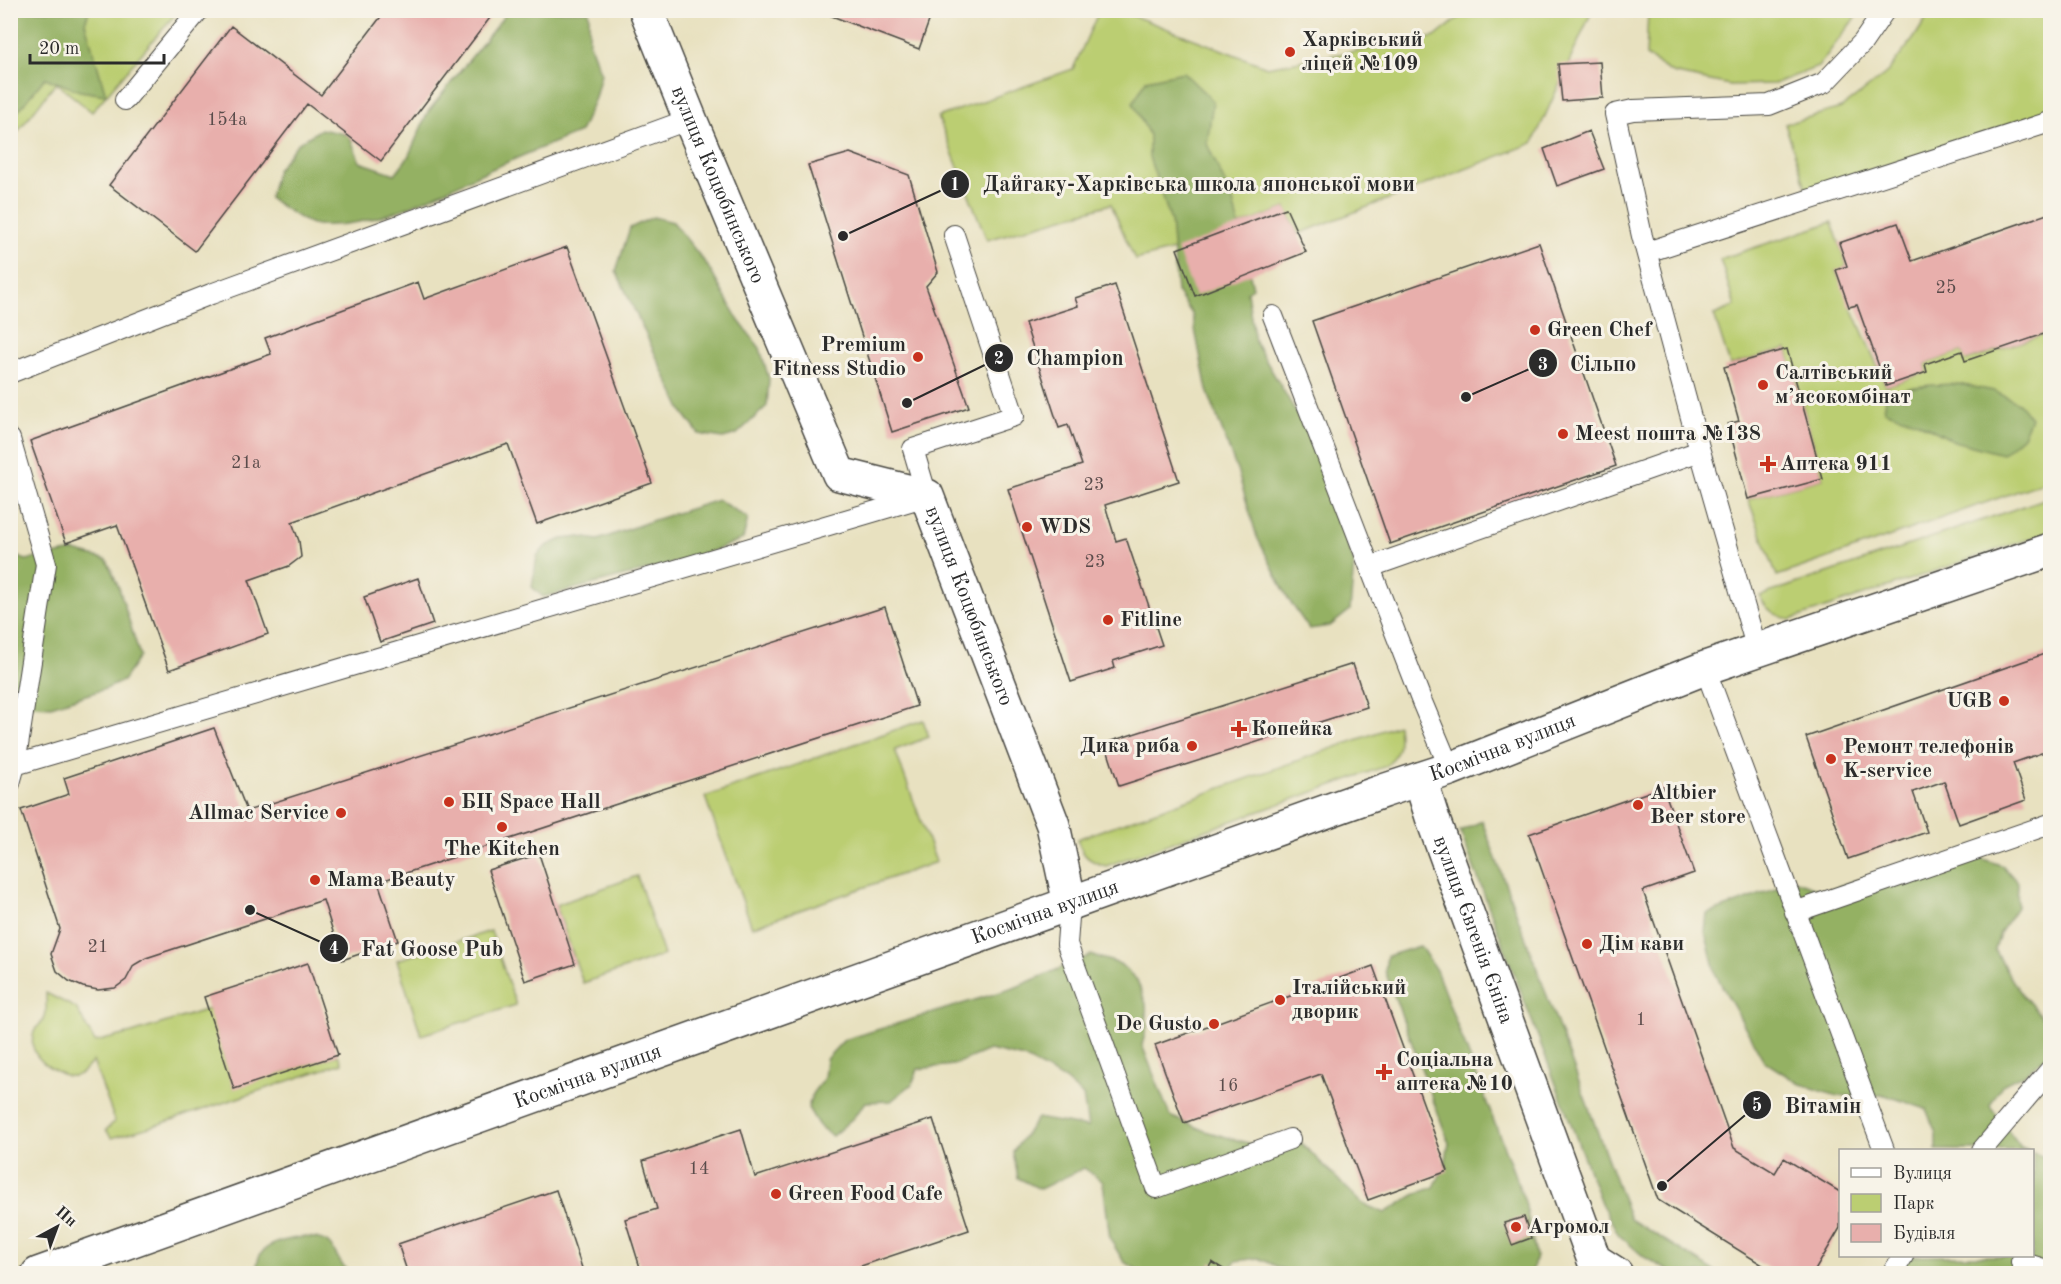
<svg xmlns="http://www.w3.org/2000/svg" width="2061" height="1284" font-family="'Old Standard TT',serif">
<rect width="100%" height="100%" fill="#f7f3e8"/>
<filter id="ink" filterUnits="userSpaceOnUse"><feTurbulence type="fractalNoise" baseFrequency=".0167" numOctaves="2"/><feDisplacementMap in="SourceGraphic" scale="12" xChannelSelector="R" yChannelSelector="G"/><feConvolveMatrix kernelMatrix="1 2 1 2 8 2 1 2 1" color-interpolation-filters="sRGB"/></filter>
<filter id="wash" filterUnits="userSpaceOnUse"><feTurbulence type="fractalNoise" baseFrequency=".008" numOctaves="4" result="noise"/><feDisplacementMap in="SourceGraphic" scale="24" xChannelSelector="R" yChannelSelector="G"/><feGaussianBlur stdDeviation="1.35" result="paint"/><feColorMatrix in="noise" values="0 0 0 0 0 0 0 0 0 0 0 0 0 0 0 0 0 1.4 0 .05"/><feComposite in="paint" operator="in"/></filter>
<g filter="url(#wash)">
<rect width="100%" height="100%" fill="#e8e1c0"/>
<path fill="#bbce72" stroke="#737c4e" stroke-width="1.5" d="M 11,11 L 178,11 L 92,112 L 56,83 L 11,140 Z
M 1099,11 L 1121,11 L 1267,67 L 1435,37 L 1467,11 L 1592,11 L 1533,143 L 1298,234 L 1286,208 L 1177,249 L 1135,260 L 1111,204 L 987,240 L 938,117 L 1073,69 Z
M 1648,11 L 1648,10 L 1860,11 L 1818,67 L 1774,84 L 1730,85 L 1672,73 L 1646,56 Z
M 1931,11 L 2050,11 L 2050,113 L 1807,191 L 1785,124 L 1841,108 L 1885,75 L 1914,38 Z
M 1832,222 L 1847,266 L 1836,271 L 1886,386 L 1927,372 L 1925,364 L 1962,351 L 1966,361 L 2050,332 L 2050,480 L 1777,576 L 1748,499 L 1823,479 L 1787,349 L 1730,365 L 1714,315 L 1735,306 L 1720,259 Z
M 2050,497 L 2050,532 L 1790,620 C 1776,615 1766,611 1760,596 Z
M 923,720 L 929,737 L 895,750 L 936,862 L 752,927 L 705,797 Z
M 1398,725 C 1400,745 1401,752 1386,766 L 1106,866 C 1089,861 1083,857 1077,839 Z
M 637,876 L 664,955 L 583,983 L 556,905 Z
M 491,931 L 516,1005 L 421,1035 L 397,960 Z
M 46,993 L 76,1008 L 95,1042 L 132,1033 L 209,1009 L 234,1088 L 338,1055 L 342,1063 L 160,1124 L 112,1138 L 106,1130 L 115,1121 L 93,1061 C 85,1071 77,1081 62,1074 C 45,1066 27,1054 34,1032 C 36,1026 43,1023 45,1017 C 47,1010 46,1000 46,993 Z"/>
<path fill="#94b164" stroke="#606e48" stroke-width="1.5" d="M 11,10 L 89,11 L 85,23 L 106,95 L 80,91 L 45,78 L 11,120 Z
M 508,11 L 589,11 L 589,42 L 601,74 L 595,98 L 580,132 C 545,146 512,160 478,175 C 429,198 373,229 317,225 C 304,224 281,205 269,198 L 277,170 L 297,144 L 321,129 L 349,135 L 360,162 L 395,174 L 408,157 L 428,112 Z
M 1183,72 L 1213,101 L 1207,144 L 1233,201 L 1253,288 L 1247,292 L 1255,342 L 1313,441 L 1336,505 L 1354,563 L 1350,610 L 1330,626 L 1309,629 L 1289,600 L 1257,537 L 1238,473 L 1207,390 L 1192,314 L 1177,292 L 1171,221 L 1149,157 L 1149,135 L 1133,103 L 1146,80 Z
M 653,217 L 673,222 L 707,265 L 739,321 L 760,348 L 769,379 L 767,406 L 737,434 L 723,438 L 699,434 L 682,411 L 616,271 L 630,228 Z
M 1958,384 L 1994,391 L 2019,403 L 2031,418 L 2023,436 L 2002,454 L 1954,441 L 1918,422 L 1884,411 L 1886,398 C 1907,384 1935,385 1958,384 Z
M 718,500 L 748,518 L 743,539 L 698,557 L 543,597 L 532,587 L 537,556 L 546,546 L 562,539 L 580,537 L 598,540 L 654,520 Z
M 74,551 L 107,560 L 119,588 L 140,656 L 123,681 L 108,688 L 51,706 L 14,704 L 11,707 L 11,554 L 26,560 Z
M 1482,821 L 1630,1219 L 1718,1273 L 1672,1273 L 1644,1257 L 1619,1235 L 1601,1203 L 1460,831 Z
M 1975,856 L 2003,866 L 2018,883 L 2017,907 L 2000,933 L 1995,950 C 2003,963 2010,978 2019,990 C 2034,1011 2058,1024 2049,1054 L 2024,1074 L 2002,1085 L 1990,1106 L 2021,1147 L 2029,1150 L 1936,1150 L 1936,1133 L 1926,1109 L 1885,1095 L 1836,1096 L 1798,1083 L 1764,1061 L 1716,975 L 1705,932 L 1707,914 L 1797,881 L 1824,891 L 1894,868 Z
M 1420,946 L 1436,970 L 1525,1202 L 1536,1256 L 1532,1273 L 1290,1273 L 1259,1258 L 1236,1261 L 1225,1273 L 1143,1273 L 1124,1262 L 1110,1239 L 1103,1182 L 1084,1168 L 1040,1189 L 1018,1178 L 1013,1152 L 1037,1118 L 1088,1127 L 1083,1096 L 1065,1080 L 1024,1058 L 989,1050 L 953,1065 L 918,1069 L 912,1084 L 891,1101 L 866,1102 L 853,1118 L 832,1136 L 819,1126 L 808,1108 L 812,1094 L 824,1078 L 826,1059 L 844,1040 L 1014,988 L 1091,955 L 1120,964 L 1137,980 L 1146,1004 L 1147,1027 L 1142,1045 L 1170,1116 L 1205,1131 L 1255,1145 L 1298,1140 L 1363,1204 L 1385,1213 L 1414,1195 L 1434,1187 L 1445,1165 L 1449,1143 L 1385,971 L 1387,956 Z
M 2033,1152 L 2041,1156 L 2050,1157 L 2050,1273 L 1895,1274 L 1898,1256 L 2032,1256 Z
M 303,1237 C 340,1238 329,1253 349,1273 L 258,1273 C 252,1245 282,1240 303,1237 Z"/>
<g id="blocks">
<path fill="#e8afac" d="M 386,10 L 496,10 L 381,161 L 307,104 L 195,251 L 109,185 L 231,26 L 321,95 Z
M 816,10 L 933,10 L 919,49 Z
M 1600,62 L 1603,98 L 1562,101 L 1558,64 Z
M 1589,131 L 1604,169 L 1557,186 L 1544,149 Z
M 850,153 L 909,175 L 938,272 L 926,286 L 969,407 L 892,432 L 808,165 Z
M 1286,208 L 1306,252 L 1195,296 L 1177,249 Z
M 2050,213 L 2050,332 L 1965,361 L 1962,351 L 1925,364 L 1927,372 L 1886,386 L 1857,305 L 1849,307 L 1836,270 L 1847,266 L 1839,243 L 1898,223 L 1912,261 Z
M 1539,243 L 1616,466 L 1390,544 L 1312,321 Z
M 567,247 L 652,483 L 537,524 L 508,444 L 292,522 L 299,541 L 301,557 L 289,566 L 249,580 L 268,634 L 169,670 L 117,525 L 66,543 L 30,441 L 271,354 L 265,338 L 418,282 L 424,299 Z
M 1115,285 L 1179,481 L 1105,505 L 1116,541 L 1126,538 L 1162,645 L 1113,661 L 1115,668 L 1071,682 L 1008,489 L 1082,465 L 1068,425 L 1059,428 L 1025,323 L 1078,306 L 1075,298 Z
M 1787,349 L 1823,479 L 1748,499 L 1728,424 L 1739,421 L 1724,367 Z
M 418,578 L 433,624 L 380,642 L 364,597 Z
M 885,607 L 917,706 L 378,882 L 398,941 L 342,960 L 323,900 L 146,958 L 134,965 L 126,980 L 115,988 L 98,990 L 83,987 L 69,981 L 57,971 L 51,954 L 60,929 L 21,810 L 69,794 L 64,778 L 214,728 L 247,811 Z
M 2050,652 L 2050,750 L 2013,763 L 2026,800 L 1959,824 L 1944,781 L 1913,792 L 1927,832 L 1848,859 L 1806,737 Z
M 1353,664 L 1367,707 L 1119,786 L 1105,743 Z
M 1663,787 L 1694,873 L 1643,891 L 1734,1148 L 1775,1173 L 1784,1158 L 1840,1192 L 1840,1228 L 1813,1274 L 1777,1274 L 1658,1200 L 1529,834 Z
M 539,854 L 575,964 L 525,981 L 488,870 Z
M 308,963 L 338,1055 L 234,1089 L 204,997 Z
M 1373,966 L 1448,1171 L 1368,1200 L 1321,1074 L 1184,1123 L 1155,1045 Z
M 933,1119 L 969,1230 L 837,1274 L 642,1274 L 625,1219 L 657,1209 L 643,1161 L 741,1129 L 755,1177 Z
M 556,1190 L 584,1274 L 408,1274 L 398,1244 Z
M 1524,1217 L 1531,1238 L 1512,1245 L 1504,1223 Z
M 1212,1262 L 1231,1274 L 1205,1274 Z"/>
</g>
</g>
<g filter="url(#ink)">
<use href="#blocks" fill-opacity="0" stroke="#474641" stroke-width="1.5"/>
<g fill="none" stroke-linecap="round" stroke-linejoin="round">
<defs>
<path id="service" d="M 125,100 L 199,10
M 1647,252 L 2050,122
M 1273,316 L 1422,702 L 1450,769
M 10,373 L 211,294 L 690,119
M 10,439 L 46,564 L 15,765 L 10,783
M 1370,567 L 1700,451
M 1757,650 L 1700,451 L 1642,236 L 1615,114 L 1633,110 L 1769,105 L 1824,83 L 1863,42 L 1885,10
M 1705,668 L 1884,1150
M 15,765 L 927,496 L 913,449 L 1014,416 L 954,235
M 1070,904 L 1067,944 L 1156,1188 L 1290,1139
M 1795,912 L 2050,824
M 1982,1150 L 2050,1070
M 2021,1262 L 2050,1271
M 1892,1274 L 1903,1256"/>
<g id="minor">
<path id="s1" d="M 646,10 L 690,119 L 839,474 L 927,496 L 1053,825 L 1070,904"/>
</g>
<g id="tertiary">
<path id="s2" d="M 1420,779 L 1432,817 L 1594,1260 L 1616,1274"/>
<path id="s3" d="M 38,1274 L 1383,791 L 1450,769 L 1705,668 L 2050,550"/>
</g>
</defs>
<use href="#service" stroke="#474641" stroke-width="22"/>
<use href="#minor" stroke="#474641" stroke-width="36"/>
<use href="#tertiary" stroke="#474641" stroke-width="36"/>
<use href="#service" stroke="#fff" stroke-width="20"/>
<use href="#minor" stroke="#fff" stroke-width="33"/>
<use href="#tertiary" stroke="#fff" stroke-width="33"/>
</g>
</g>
<g fill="#c8321e" stroke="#f7f3e8" stroke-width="2">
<circle cx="1290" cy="52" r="6"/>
<circle cx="1535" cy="330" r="6"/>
<circle cx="918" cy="357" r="6"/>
<circle cx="1763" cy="385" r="6"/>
<circle cx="1563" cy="434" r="6"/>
<path d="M1765 455h6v6h6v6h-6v6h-6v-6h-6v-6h6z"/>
<circle cx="1027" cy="527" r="6"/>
<circle cx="1108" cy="620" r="6"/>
<circle cx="2004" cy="701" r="6"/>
<path d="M1236 720h6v6h6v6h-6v6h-6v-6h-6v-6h6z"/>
<circle cx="1192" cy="746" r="6"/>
<circle cx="1831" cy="759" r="6"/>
<circle cx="449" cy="802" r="6"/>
<circle cx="1638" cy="805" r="6"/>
<circle cx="341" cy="813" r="6"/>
<circle cx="502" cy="827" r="6"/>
<circle cx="315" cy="880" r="6"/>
<circle cx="1587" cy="944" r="6"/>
<circle cx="1280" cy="1000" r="6"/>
<circle cx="1214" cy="1024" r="6"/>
<path d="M1381 1063h6v6h6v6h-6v6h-6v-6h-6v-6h6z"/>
<circle cx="776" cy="1194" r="6"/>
<circle cx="1516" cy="1227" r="6"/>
</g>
<g text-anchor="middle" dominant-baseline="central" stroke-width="6" stroke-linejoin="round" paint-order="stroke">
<g font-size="18" fill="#5a4c4b">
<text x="227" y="120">154а</text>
<text x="1946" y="288">25</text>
<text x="246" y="463">21а</text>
<text x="1094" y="485">23</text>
<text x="1095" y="562">23</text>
<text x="98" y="947">21</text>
<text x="1641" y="1020">1</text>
<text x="1228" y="1086">16</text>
<text x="699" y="1169">14</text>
</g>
<g font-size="21" font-weight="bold" fill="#2b2b2b" stroke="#f7f3e8" text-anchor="start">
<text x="1302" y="40">Харківський<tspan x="1302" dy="24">ліцей №109</tspan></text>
<text x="1547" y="330">Green Chef</text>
<text x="906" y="345" text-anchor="end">Premium<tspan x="906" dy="24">Fitness Studio</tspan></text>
<text x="1775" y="373">Салтівський<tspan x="1775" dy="24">мʼясокомбінат</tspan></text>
<text x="1575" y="434">Meest пошта №138</text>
<text x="1780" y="464">Аптека 911</text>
<text x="1039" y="527">WDS</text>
<text x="1120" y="620">Fitline</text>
<text x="1992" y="701" text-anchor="end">UGB</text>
<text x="1251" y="729">Копейка</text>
<text x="1180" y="746" text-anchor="end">Дика риба</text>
<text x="1843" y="747">Ремонт телефонів<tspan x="1843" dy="24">K-service</tspan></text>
<text x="1650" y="793">Altbier<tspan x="1650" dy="24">Beer store</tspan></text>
<text x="461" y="802">БЦ Space Hall</text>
<text x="329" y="813" text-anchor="end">Allmac Service</text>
<text x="502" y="849" text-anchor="middle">The Kitchen</text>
<text x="327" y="880">Mama Beauty</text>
<text x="1599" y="944">Дім кави</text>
<text x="1292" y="988">Італійський<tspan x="1292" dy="24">дворик</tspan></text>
<text x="1202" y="1024" text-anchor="end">De Gusto</text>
<text x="1396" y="1060">Соціальна<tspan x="1396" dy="24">аптека №10</tspan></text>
<text x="788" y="1194">Green Food Cafe</text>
<text x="1528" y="1227">Агромол</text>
</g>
<g font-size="21" fill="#2b2b2b" stroke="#f7f3e8">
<text stroke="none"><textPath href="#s1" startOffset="189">вулиця Коцюбинського</textPath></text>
<text stroke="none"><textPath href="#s1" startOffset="711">вулиця Коцюбинського</textPath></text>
<text stroke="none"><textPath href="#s3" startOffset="1556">Космічна вулиця</textPath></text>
<text stroke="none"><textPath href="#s3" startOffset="1070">Космічна вулиця</textPath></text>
<text stroke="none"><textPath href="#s2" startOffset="160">вулиця Євгенія Єніна</textPath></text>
<text stroke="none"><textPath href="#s3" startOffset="584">Космічна вулиця</textPath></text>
</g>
</g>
<path fill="none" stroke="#2b2b2b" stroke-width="2" d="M843 236L955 184M907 403L999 358M1466 397L1543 363M250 910L334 948M1662 1186L1757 1105"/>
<g fill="#2b2b2b" stroke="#f7f3e8" stroke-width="2">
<circle cx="843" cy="236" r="6"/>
<circle cx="907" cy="403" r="6"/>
<circle cx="1466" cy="397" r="6"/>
<circle cx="250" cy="910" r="6"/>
<circle cx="1662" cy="1186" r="6"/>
<circle cx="955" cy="184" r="15"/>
<circle cx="999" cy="358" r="15"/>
<circle cx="1543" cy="363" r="15"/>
<circle cx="334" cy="948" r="15"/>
<circle cx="1757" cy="1105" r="15"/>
</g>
<g font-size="18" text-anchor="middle" font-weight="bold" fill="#fff">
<text x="955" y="190">1</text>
<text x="999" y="364">2</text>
<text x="1543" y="370">3</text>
<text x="334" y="954">4</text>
<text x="1757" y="1111">5</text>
</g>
<g font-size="22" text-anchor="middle" font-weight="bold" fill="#2b2b2b" stroke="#f7f3e8" stroke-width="6" stroke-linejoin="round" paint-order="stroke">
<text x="1199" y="191">Дайгаку-Харківська школа японської мови</text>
<text x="1075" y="365">Champion</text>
<text x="1603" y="371">Сільпо</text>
<text x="432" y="956">Fat Goose Pub</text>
<text x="1823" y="1113">Вітамін</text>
</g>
<rect width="2061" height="1284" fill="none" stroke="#f7f3e8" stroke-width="36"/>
<rect x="1839" y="1149" width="195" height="108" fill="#f7f3e8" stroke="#a5a39c" stroke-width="1.5"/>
<rect x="1851" y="1168" width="30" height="9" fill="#ffffff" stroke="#a5a39c" stroke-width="1.5"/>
<text x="1893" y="1179" font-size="18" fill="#2b2b2b">Вулиця</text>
<rect x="1851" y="1194" width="30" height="18" fill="#bbce72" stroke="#a5a39c" stroke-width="1.5"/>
<text x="1893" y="1209" font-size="18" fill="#2b2b2b">Парк</text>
<rect x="1851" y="1224" width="30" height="18" fill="#e8afac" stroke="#a5a39c" stroke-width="1.5"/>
<text x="1893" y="1239" font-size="18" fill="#2b2b2b">Будівля</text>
<g transform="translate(57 1227) rotate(41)" stroke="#f7f3e8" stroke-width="4.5" paint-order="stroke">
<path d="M0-4.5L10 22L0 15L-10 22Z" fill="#2b2b2b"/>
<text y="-9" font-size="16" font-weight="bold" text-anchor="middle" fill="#2b2b2b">Пн</text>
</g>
<path d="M30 54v9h134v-9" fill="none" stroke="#2b2b2b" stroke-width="3"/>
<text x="39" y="54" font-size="18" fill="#2b2b2b" stroke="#f7f3e8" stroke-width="4.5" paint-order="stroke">20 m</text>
</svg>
